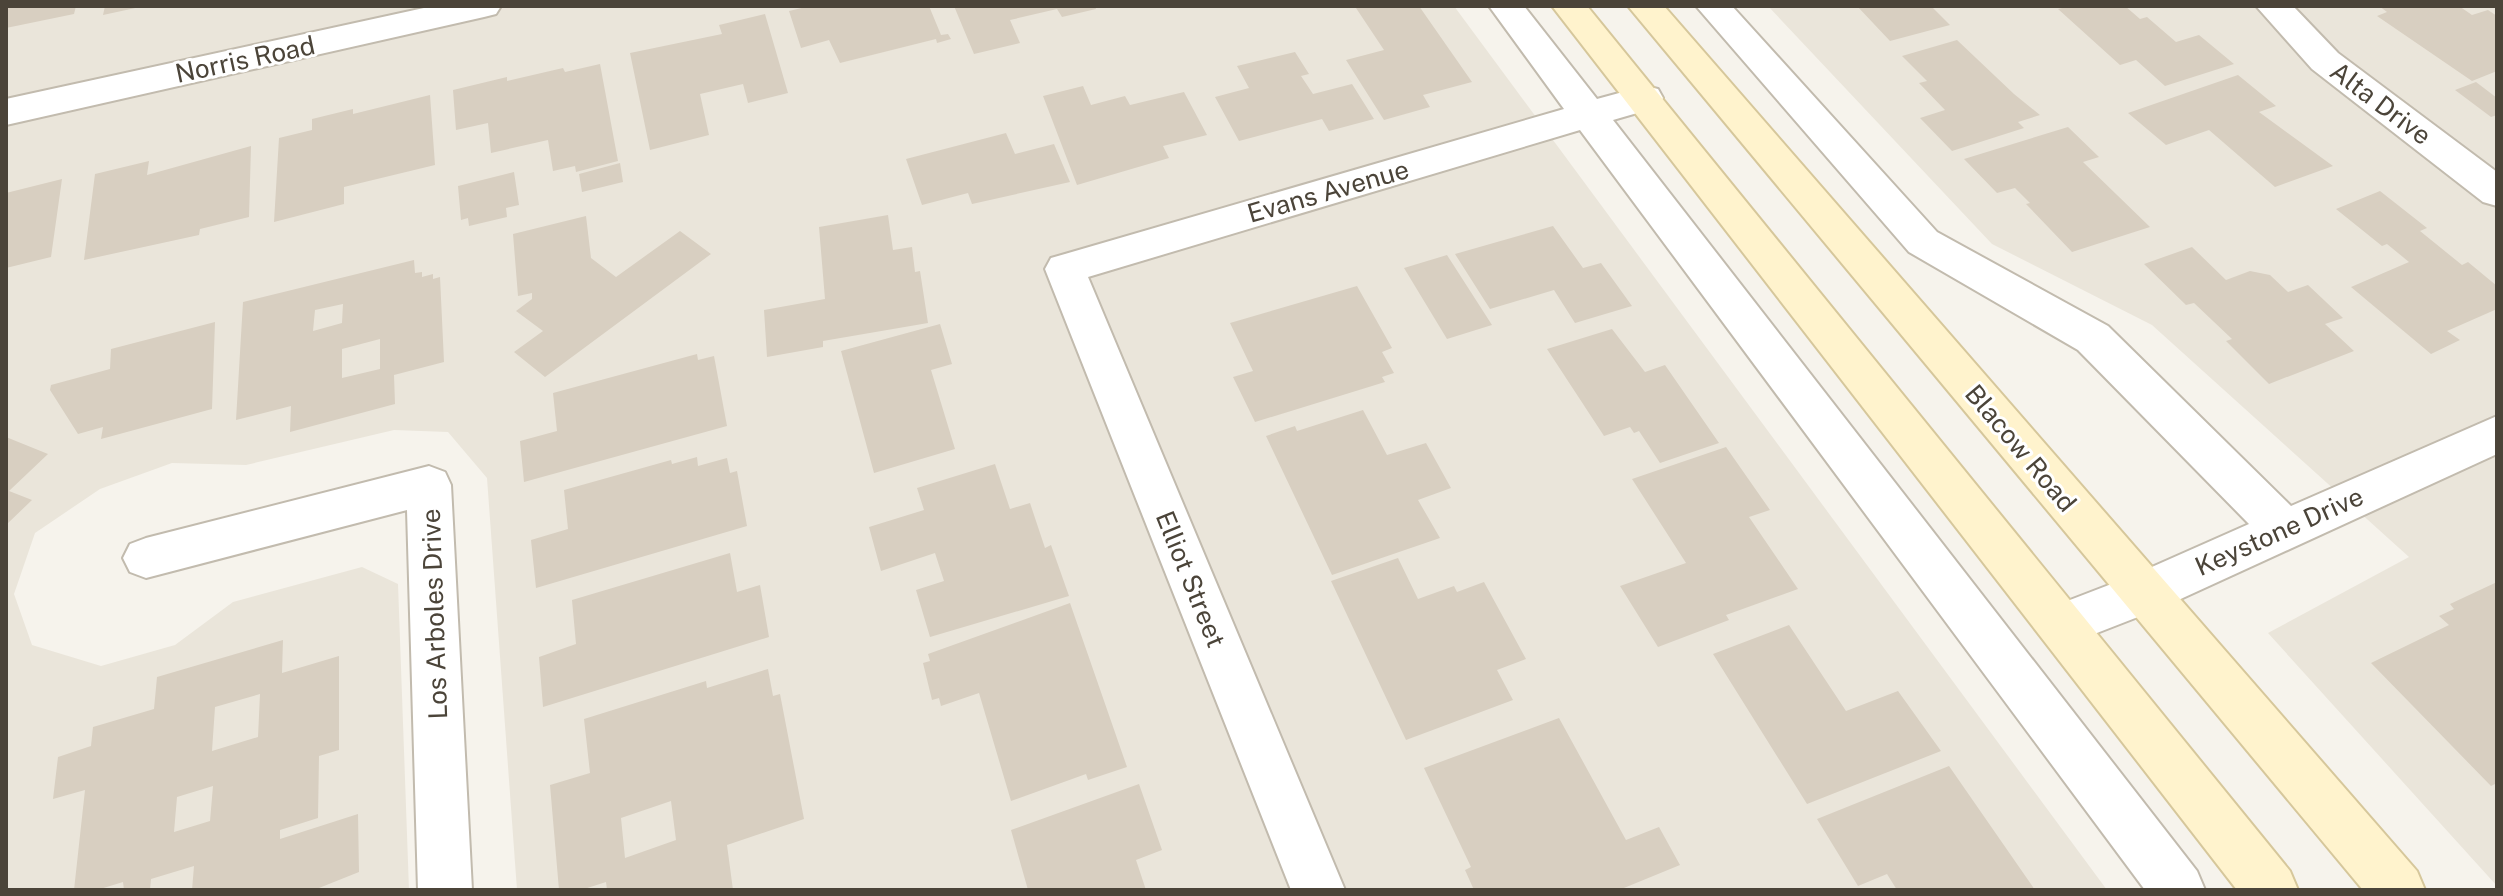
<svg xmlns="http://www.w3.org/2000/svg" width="2503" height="896" font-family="'Public Sans',sans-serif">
<rect width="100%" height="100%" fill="#f6f3ec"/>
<path fill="#eae5da" d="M 6,6 L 1454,6 L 2107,890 L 517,890 L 487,478 L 448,432 L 394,430 L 246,465 L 172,463 L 100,489 L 35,533 L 14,594 L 32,645 L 101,666 L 175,645 L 233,602 L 362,567 L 398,584 L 409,890 L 6,890 Z
M 1768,6 L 2497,6 L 2497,886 L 2268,633 L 2409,557 L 2152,325 L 1992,244 Z"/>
<path fill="#d8cfc1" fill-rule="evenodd" d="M 6,6 L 76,6 L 74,14 L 6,28 Z
M 105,6 L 140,6 L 140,7 L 103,15 Z
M 810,6 L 929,6 L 941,35 L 948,34 L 951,39 L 937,43 L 936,39 L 840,63 L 829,40 L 801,48 L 789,11 Z
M 954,6 L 1095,6 L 1096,9 L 1062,17 L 1057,9 L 1010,20 L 1020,43 L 974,54 Z
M 1365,6 L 1419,6 L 1472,82 L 1423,95 L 1430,107 L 1384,120 L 1346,60 L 1384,50 L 1356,8 Z
M 1857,6 L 1931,6 L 1950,25 L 1890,41 Z
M 2070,6 L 2125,6 L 2140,19 L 2147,17 L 2176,42 L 2199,35 L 2234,64 L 2165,86 L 2136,60 L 2120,65 L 2058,9 Z
M 2379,6 L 2459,6 L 2472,15 L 2488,10 L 2497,16 L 2497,71 L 2472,81 L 2377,16 L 2387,12 Z
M 765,14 L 788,93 L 748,103 L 743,84 L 700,94 L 709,135 L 650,150 L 630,53 L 722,34 L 719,25 Z
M 1957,40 L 2014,94 L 2040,115 L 2018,122 L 2024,128 L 1952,151 L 1920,118 L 1945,110 L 1919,83 L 1927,81 L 1902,56 Z
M 1295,52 L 1309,74 L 1301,76 L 1313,94 L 1352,84 L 1374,119 L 1329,131 L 1322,119 L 1239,141 L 1215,97 L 1249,88 L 1237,66 Z
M 600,64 L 618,161 L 576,172 L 575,166 L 553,171 L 548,140 L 491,153 L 488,123 L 456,130 L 453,90 L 507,77 L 507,81 L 563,68 L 565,72 Z
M 2238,75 L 2276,106 L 2259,112 L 2333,166 L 2275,187 L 2209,130 L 2166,145 L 2128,113 Z
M 2476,82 L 2497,98 L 2497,115 L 2491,117 L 2455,90 Z
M 1083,86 L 1091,105 L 1125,96 L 1130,105 L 1184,92 L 1207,135 L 1163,146 L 1169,158 L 1077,185 L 1043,96 Z
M 430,95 L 435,165 L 344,187 L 344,204 L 274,222 L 279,138 L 312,130 L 312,119 L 353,109 L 353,114 Z
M 2068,127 L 2099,157 L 2083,162 L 2150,227 L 2072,252 L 2026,204 L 2030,203 L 2015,188 L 1997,193 L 1964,159 Z
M 1006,133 L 1015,154 L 1054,144 L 1070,182 L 972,204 L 968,193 L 922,205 L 906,159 Z
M 251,146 L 249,217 L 200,229 L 199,235 L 84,260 L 95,174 L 149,161 L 147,175 Z
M 620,163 L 623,182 L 582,192 L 579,174 Z
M 514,172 L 519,205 L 506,208 L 507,217 L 469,226 L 468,218 L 461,220 L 458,186 Z
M 62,179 L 51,257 L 6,268 L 6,193 Z
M 2380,191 L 2427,228 L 2420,231 L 2462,265 L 2468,262 L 2497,286 L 2497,309 L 2447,331 L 2460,340 L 2431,354 L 2351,287 L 2409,262 L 2387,244 L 2382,246 L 2336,209 Z
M 888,215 L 893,250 L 912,247 L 915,272 L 920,271 L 928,323 L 823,341 L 823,347 L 767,357 L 764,310 L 825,299 L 819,227 Z
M 586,216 L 591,258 L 616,277 L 680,231 L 711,254 L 545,377 L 514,352 L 543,331 L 516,311 L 532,299 L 532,293 L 518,296 L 513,234 Z
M 1553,226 L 1583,268 L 1601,263 L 1632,306 L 1575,323 L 1554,290 L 1490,309 L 1455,254 Z
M 2192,247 L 2226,280 L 2250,271 L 2270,275 L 2288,292 L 2308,285 L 2343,318 L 2325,324 L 2354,351 L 2269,384 L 2226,341 L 2232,339 L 2194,303 L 2186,305 L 2144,264 Z
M 1447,255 L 1492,325 L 1447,339 L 1404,268 Z
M 414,260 L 415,273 L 422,272 L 422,277 L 433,274 L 433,279 L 440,277 L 444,362 L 394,375 L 395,404 L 290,432 L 291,406 L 236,420 L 243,302 ZM 343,304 L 342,323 L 313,331 L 315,310 ZM 380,339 L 380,369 L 342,378 L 342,349 Z
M 1357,286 L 1392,348 L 1382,352 L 1394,373 L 1382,377 L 1385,382 L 1255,422 L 1233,377 L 1253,371 L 1230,323 Z
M 215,322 L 212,409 L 101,439 L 103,427 L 78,434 L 50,390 L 51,385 L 110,369 L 111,349 Z
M 940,324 L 952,364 L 931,370 L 955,449 L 874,473 L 841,351 Z
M 1612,329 L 1645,372 L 1665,365 L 1719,443 L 1660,463 L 1639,431 L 1634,433 L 1630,427 L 1604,436 L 1547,349 Z
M 697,354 L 698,360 L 714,356 L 727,426 L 524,482 L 520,441 L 557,431 L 553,393 Z
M 1363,410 L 1387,455 L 1426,443 L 1451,488 L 1418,500 L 1440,538 L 1332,575 L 1266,436 L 1295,426 L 1297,431 Z
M 6,437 L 48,454 L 9,491 L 32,500 L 6,525 Z
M 1726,447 L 1770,510 L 1749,517 L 1798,589 L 1726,615 L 1729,620 L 1658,647 L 1620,586 L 1686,563 L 1632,479 Z
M 697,457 L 698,466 L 727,458 L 730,473 L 737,471 L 747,526 L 536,588 L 531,540 L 568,529 L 564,490 L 671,460 L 672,464 Z
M 995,464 L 1010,509 L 1030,503 L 1045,548 L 1051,545 L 1069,596 L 930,637 L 916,590 L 944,581 L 935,553 L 881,571 L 869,527 L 924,510 L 917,488 Z
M 730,553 L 737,592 L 760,585 L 769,637 L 543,707 L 539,657 L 576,644 L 572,600 Z
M 1398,558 L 1418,599 L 1454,586 L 1457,592 L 1484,582 L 1526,659 L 1497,670 L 1513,700 L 1406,740 L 1331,581 Z
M 2497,582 L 2497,783 L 2491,786 L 2371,663 L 2449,625 L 2439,616 L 2454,609 L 2450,604 Z
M 1070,603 L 1127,767 L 1088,780 L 1086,774 L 1011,801 L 979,693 L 941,706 L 939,698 L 932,700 L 923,663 L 930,661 L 928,654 Z
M 1789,625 L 1846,711 L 1898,691 L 1941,751 L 1807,804 L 1713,654 Z
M 283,640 L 282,673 L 339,656 L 339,750 L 319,756 L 318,818 L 280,830 L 280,839 L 358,814 L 359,872 L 314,890 L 192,890 L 194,866 L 151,879 L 150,890 L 124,890 L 123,882 L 97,890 L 74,890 L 85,790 L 53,799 L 58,757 L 91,746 L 93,727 L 154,709 L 157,677 ZM 260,694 L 258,737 L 212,751 L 215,707 ZM 213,786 L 210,821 L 174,832 L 177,797 Z
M 768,669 L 773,696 L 780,694 L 804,819 L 727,845 L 733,890 L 607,890 L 606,882 L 581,890 L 559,890 L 550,785 L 590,773 L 584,719 L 706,681 L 707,688 ZM 671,801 L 676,840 L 625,858 L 621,818 Z
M 1559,718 L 1626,840 L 1659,827 L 1680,865 L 1619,890 L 1474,890 L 1465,870 L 1471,867 L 1424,768 Z
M 1949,766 L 2035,890 L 1897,890 L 1887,874 L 1858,886 L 1817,819 Z
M 1139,784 L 1162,850 L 1136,860 L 1146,890 L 1028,890 L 1011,830 Z"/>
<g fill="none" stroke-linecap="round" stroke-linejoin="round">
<defs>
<path id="street" d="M 433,6 L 501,6 L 496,14 L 484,17 L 6,125 L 6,99 Z
M 1489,6 L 1524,6 L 1597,99 L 1645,86 L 1658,89 L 1663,98 L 1658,107 L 1613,120 L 2197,871 L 2205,890 L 2145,890 L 1580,130 L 1088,277 L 1345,890 L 1291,890 L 1045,269 L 1051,258 L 1065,254 L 1564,109 Z
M 1696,6 L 1732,6 L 1937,232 L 2108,326 L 2291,506 L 2497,416 L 2497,454 L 2161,608 L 2061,647 L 2044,640 L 2037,625 L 2044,610 L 2127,578 L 2249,524 L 2078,350 L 1909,252 Z
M 2256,6 L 2293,6 L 2338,53 L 2497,172 L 2497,206 L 2483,202 L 2312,69 Z
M 429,466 L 445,472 L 451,485 L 472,890 L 418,890 L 407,510 L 146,578 L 130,572 L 123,558 L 130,544 L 146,538 Z"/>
<path id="secondary" d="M 1552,6 L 1587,6 L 2290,871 L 2298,890 L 2237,890 Z
M 1628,6 L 1664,6 L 2417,871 L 2425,890 L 2363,890 Z"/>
</defs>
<use href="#street" stroke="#c2bbae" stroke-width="4"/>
<use href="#secondary" stroke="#d6c79b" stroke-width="4"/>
<use href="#street" fill="#fff" fill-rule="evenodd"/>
<use href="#secondary" fill="#fff3cd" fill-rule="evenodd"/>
</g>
<g text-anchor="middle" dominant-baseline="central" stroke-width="6" stroke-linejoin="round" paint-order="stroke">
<g font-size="26" fill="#4b4439" stroke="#fff">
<text transform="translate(245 59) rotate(-12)">Norris Road</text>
<text transform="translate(2381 103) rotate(37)">Alta Drive</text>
<text transform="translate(1328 191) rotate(-16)">Evans Avenue</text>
<text transform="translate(2021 448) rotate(50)">Blacow Road</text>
<text transform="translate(2279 531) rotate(-24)">Keystone Drive</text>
<text transform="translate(1191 579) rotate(68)">Elliot Street</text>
<text transform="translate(434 614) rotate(-92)">Los Arboles Drive</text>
</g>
</g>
<rect width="2503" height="896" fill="none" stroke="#4b4439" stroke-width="16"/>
</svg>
